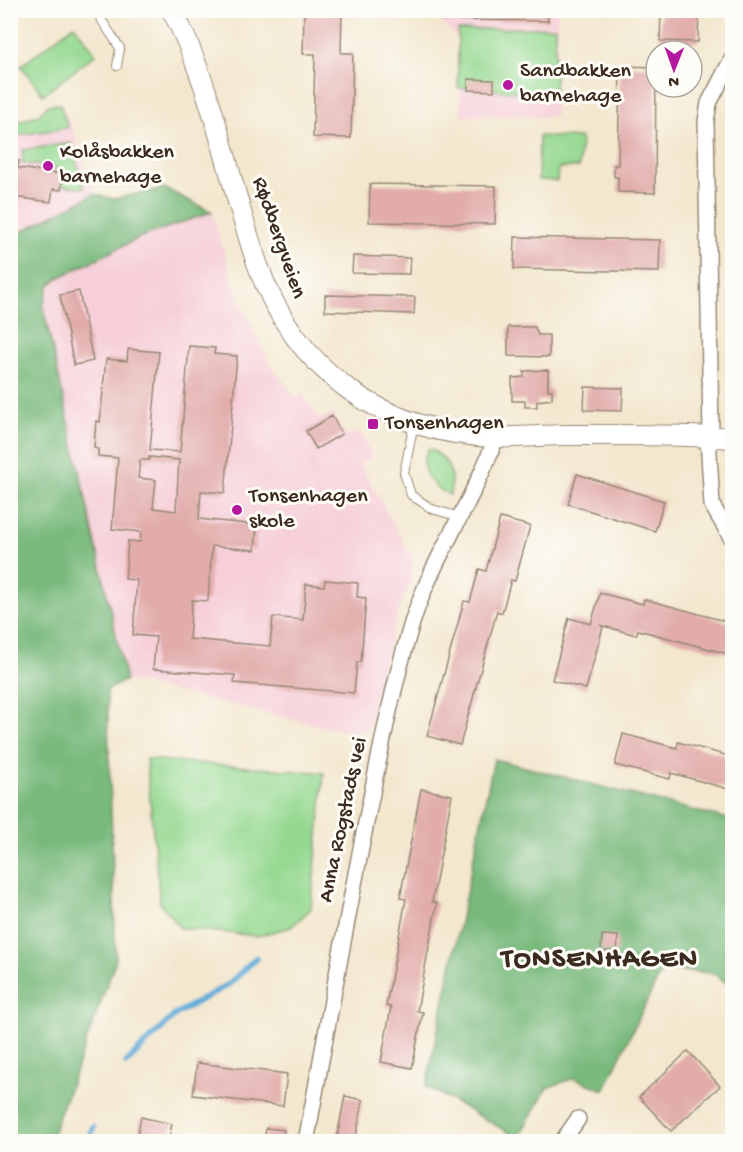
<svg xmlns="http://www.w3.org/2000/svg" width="743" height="1152" font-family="'Gochi Hand',sans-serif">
<rect width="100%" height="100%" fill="#fdfcf7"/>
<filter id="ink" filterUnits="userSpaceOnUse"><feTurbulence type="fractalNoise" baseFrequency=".0167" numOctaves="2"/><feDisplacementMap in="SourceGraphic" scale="12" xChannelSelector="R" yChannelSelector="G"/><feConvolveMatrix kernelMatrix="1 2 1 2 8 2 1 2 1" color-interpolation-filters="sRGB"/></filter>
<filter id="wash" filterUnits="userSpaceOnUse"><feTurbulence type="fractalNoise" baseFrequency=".008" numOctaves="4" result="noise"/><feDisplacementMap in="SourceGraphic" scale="24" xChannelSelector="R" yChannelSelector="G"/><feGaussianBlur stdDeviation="1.35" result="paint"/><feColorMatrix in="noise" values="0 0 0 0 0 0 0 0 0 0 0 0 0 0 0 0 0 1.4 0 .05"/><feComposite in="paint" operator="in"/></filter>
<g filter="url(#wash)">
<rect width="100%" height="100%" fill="#f3e7ce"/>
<path fill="#f6cfd8" d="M 433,11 L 558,11 L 555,117 L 461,116 L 457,39 Z
M 61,102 L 76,138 L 94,194 L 11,237 L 11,123 L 37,114 L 47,104 Z
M 212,212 L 238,297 L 272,368 L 298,398 L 303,394 L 320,420 L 332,413 L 347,437 L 359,430 L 373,457 L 360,464 L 411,555 L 414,556 L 412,578 L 398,612 L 375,696 L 370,728 L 364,731 L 342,731 L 126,680 L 43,306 L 45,293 L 58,278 L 141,237 Z"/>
<path fill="#95d991" stroke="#688258" stroke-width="1.5" d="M 74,25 L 96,54 L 43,95 L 21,66 Z
M 555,27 L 555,94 L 458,88 L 458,30 Z
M 60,104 L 68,128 L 11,136 L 11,124 L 38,115 L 48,105 Z
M 539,136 L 581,138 L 579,167 L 558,168 L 557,181 L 538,180 Z
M 71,143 L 84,188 L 55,185 L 56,168 L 22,163 L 23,150 Z
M 429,449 C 449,457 454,474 450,495 C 432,488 415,468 429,449 Z
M 146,759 L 324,773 L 311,909 L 291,927 L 257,936 L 180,928 L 160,903 Z"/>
<path fill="#78b97b" stroke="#5a724c" stroke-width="1.5" d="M 164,188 L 212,212 L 141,237 L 58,278 L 49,286 L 43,306 L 126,680 L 107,690 L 116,960 L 50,1141 L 11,1141 L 11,237 L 94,194 L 114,199 Z
M 494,759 L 732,820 L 732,986 L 712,973 L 662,970 L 604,1090 L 574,1078 L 547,1088 L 518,1138 L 426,1086 Z"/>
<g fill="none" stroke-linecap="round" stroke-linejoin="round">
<path stroke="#61acd9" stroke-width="6" d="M 126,1063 L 176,1014 L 229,984 L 256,958
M 88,1142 L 93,1127"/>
</g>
<g id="blocks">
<path fill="#e1acaa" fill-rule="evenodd" d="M 304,10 L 342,10 L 341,53 L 353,53 L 351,138 L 313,137 L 315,54 L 303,54 Z
M 440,10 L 548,10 L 548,21 L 440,20 Z
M 661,10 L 699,10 L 698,42 L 660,41 Z
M 620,66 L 656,67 L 655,193 L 618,192 L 618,177 L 614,177 L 614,165 L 618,165 Z
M 468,79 L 494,80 L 494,91 L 468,90 Z
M 10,160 L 19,161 L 18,168 L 63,174 L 61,190 L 53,189 L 51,202 L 13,197 L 10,208 Z
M 370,184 L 496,186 L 495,224 L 369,222 Z
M 515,237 L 660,240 L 659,272 L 514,269 Z
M 353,256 L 410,258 L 409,274 L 352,273 Z
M 79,291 L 93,361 L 74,365 L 60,295 Z
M 325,295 L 415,297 L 414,314 L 325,311 Z
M 508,327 L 535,327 L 538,335 L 549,335 L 549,357 L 508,356 Z
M 189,346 L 215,348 L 214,354 L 237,356 L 225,493 L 201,491 L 199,519 L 257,525 L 255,550 L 212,546 L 208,601 L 192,600 L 189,639 L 270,646 L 273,617 L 303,620 L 306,584 L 324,586 L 325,580 L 358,583 L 357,597 L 366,598 L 361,662 L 357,662 L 354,693 L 234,683 L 235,675 L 153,669 L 156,637 L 133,635 L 137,580 L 125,579 L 128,541 L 140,542 L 141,532 L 112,529 L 118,458 L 98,456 L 98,449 L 94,448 L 96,421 L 100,422 L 106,359 L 127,361 L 128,349 L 159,352 L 150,450 L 180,452 ZM 149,457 L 179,460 L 176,511 L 153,508 L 156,480 L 138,478 L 140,460 L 149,460 Z
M 548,370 L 548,390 L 552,390 L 552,399 L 537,401 L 537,407 L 525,407 L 525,401 L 512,401 L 512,378 L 524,377 L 524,371 Z
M 585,387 L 623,388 L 622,411 L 584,410 Z
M 332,416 L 342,434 L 316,449 L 306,431 Z
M 577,474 L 664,501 L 655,531 L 568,504 Z
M 500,518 L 530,526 L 515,581 L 511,580 L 502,613 L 497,611 L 460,745 L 427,736 L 464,601 L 470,602 L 479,569 L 486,571 Z
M 600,593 L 643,604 L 644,599 L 732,623 L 732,655 L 638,630 L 636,635 L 600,625 L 603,627 L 586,689 L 552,680 L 569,618 L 591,624 Z
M 623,734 L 677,748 L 678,742 L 732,757 L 732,790 L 671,773 L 670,779 L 615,765 Z
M 421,789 L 452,795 L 432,902 L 437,903 L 417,1011 L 423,1012 L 412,1068 L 381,1062 L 391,1007 L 386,1006 L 406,899 L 400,898 Z
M 602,935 L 618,936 L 617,952 L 601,951 Z
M 688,1051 L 720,1086 L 671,1131 L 639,1097 Z
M 197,1063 L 287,1074 L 283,1106 L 193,1095 Z
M 345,1096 L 363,1100 L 355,1142 L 336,1142 Z
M 141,1117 L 172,1124 L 168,1142 L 136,1142 Z
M 266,1128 L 284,1130 L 282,1142 L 264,1142 Z"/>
</g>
</g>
<g filter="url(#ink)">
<use href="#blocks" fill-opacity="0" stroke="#978876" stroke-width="1.5"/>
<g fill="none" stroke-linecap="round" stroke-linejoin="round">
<defs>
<path id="service" d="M 95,10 L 120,48 L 117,66
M 414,423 L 404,473 L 411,495 L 432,509 L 460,517"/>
<path id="minor" d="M 708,437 L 712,505 L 732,539
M 711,437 L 706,121 L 709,103 L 732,59
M 306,1142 C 327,1029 347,916 370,803 C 382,742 394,682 412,623 C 432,558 474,501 496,437
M 562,1142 L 578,1119"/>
<path id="tertiary" d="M 172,10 C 214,90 228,179 257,263 C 294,370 383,434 497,437 C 521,438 545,435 569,435 C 624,435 678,434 732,438"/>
</defs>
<use href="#service" stroke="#978876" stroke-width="10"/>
<use href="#minor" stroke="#978876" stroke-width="18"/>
<use href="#tertiary" stroke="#978876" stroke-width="22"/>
<use href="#service" stroke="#fff" stroke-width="8"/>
<use href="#minor" stroke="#fff" stroke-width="15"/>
<use href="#tertiary" stroke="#fff" stroke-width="20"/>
</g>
</g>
<g fill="#b5179e" stroke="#fdfcf7" stroke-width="2">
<circle cx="508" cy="85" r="6"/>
<circle cx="48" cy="166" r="6"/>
<rect x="367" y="418" width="12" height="12" rx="3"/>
<circle cx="237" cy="510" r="6"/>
</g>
<g text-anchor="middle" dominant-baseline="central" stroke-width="6" stroke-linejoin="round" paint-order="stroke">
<g font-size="22" fill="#3b2a1e" stroke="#fdfcf7" text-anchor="start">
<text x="520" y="72">Sandbakken<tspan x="520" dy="25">barnehage</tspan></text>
<text x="60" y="153">Kolåsbakken<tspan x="60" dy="25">barnehage</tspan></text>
<text x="385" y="424">Tonsenhagen</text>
<text x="249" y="497">Tonsenhagen<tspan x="249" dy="25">skole</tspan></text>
</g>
<g font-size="22" fill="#3b2a1e" stroke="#fdfcf7">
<text transform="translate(278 238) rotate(71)">Rødbergveien</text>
<text transform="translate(344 820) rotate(-78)">Anna Rogstads vei</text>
</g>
<g font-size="28" font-weight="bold" letter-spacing="1.5" fill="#3b2a1e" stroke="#fdfcf7">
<text x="600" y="960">TONSENHAGEN</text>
</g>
</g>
<rect width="743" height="1152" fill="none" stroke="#fdfcf7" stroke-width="36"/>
<g transform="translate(674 69) rotate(181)"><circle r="28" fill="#fdfcf7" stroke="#afa8a0" stroke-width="1.5"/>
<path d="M0-4.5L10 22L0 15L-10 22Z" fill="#b5179e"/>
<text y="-9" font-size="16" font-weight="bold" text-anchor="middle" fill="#3b2a1e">N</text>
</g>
</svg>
